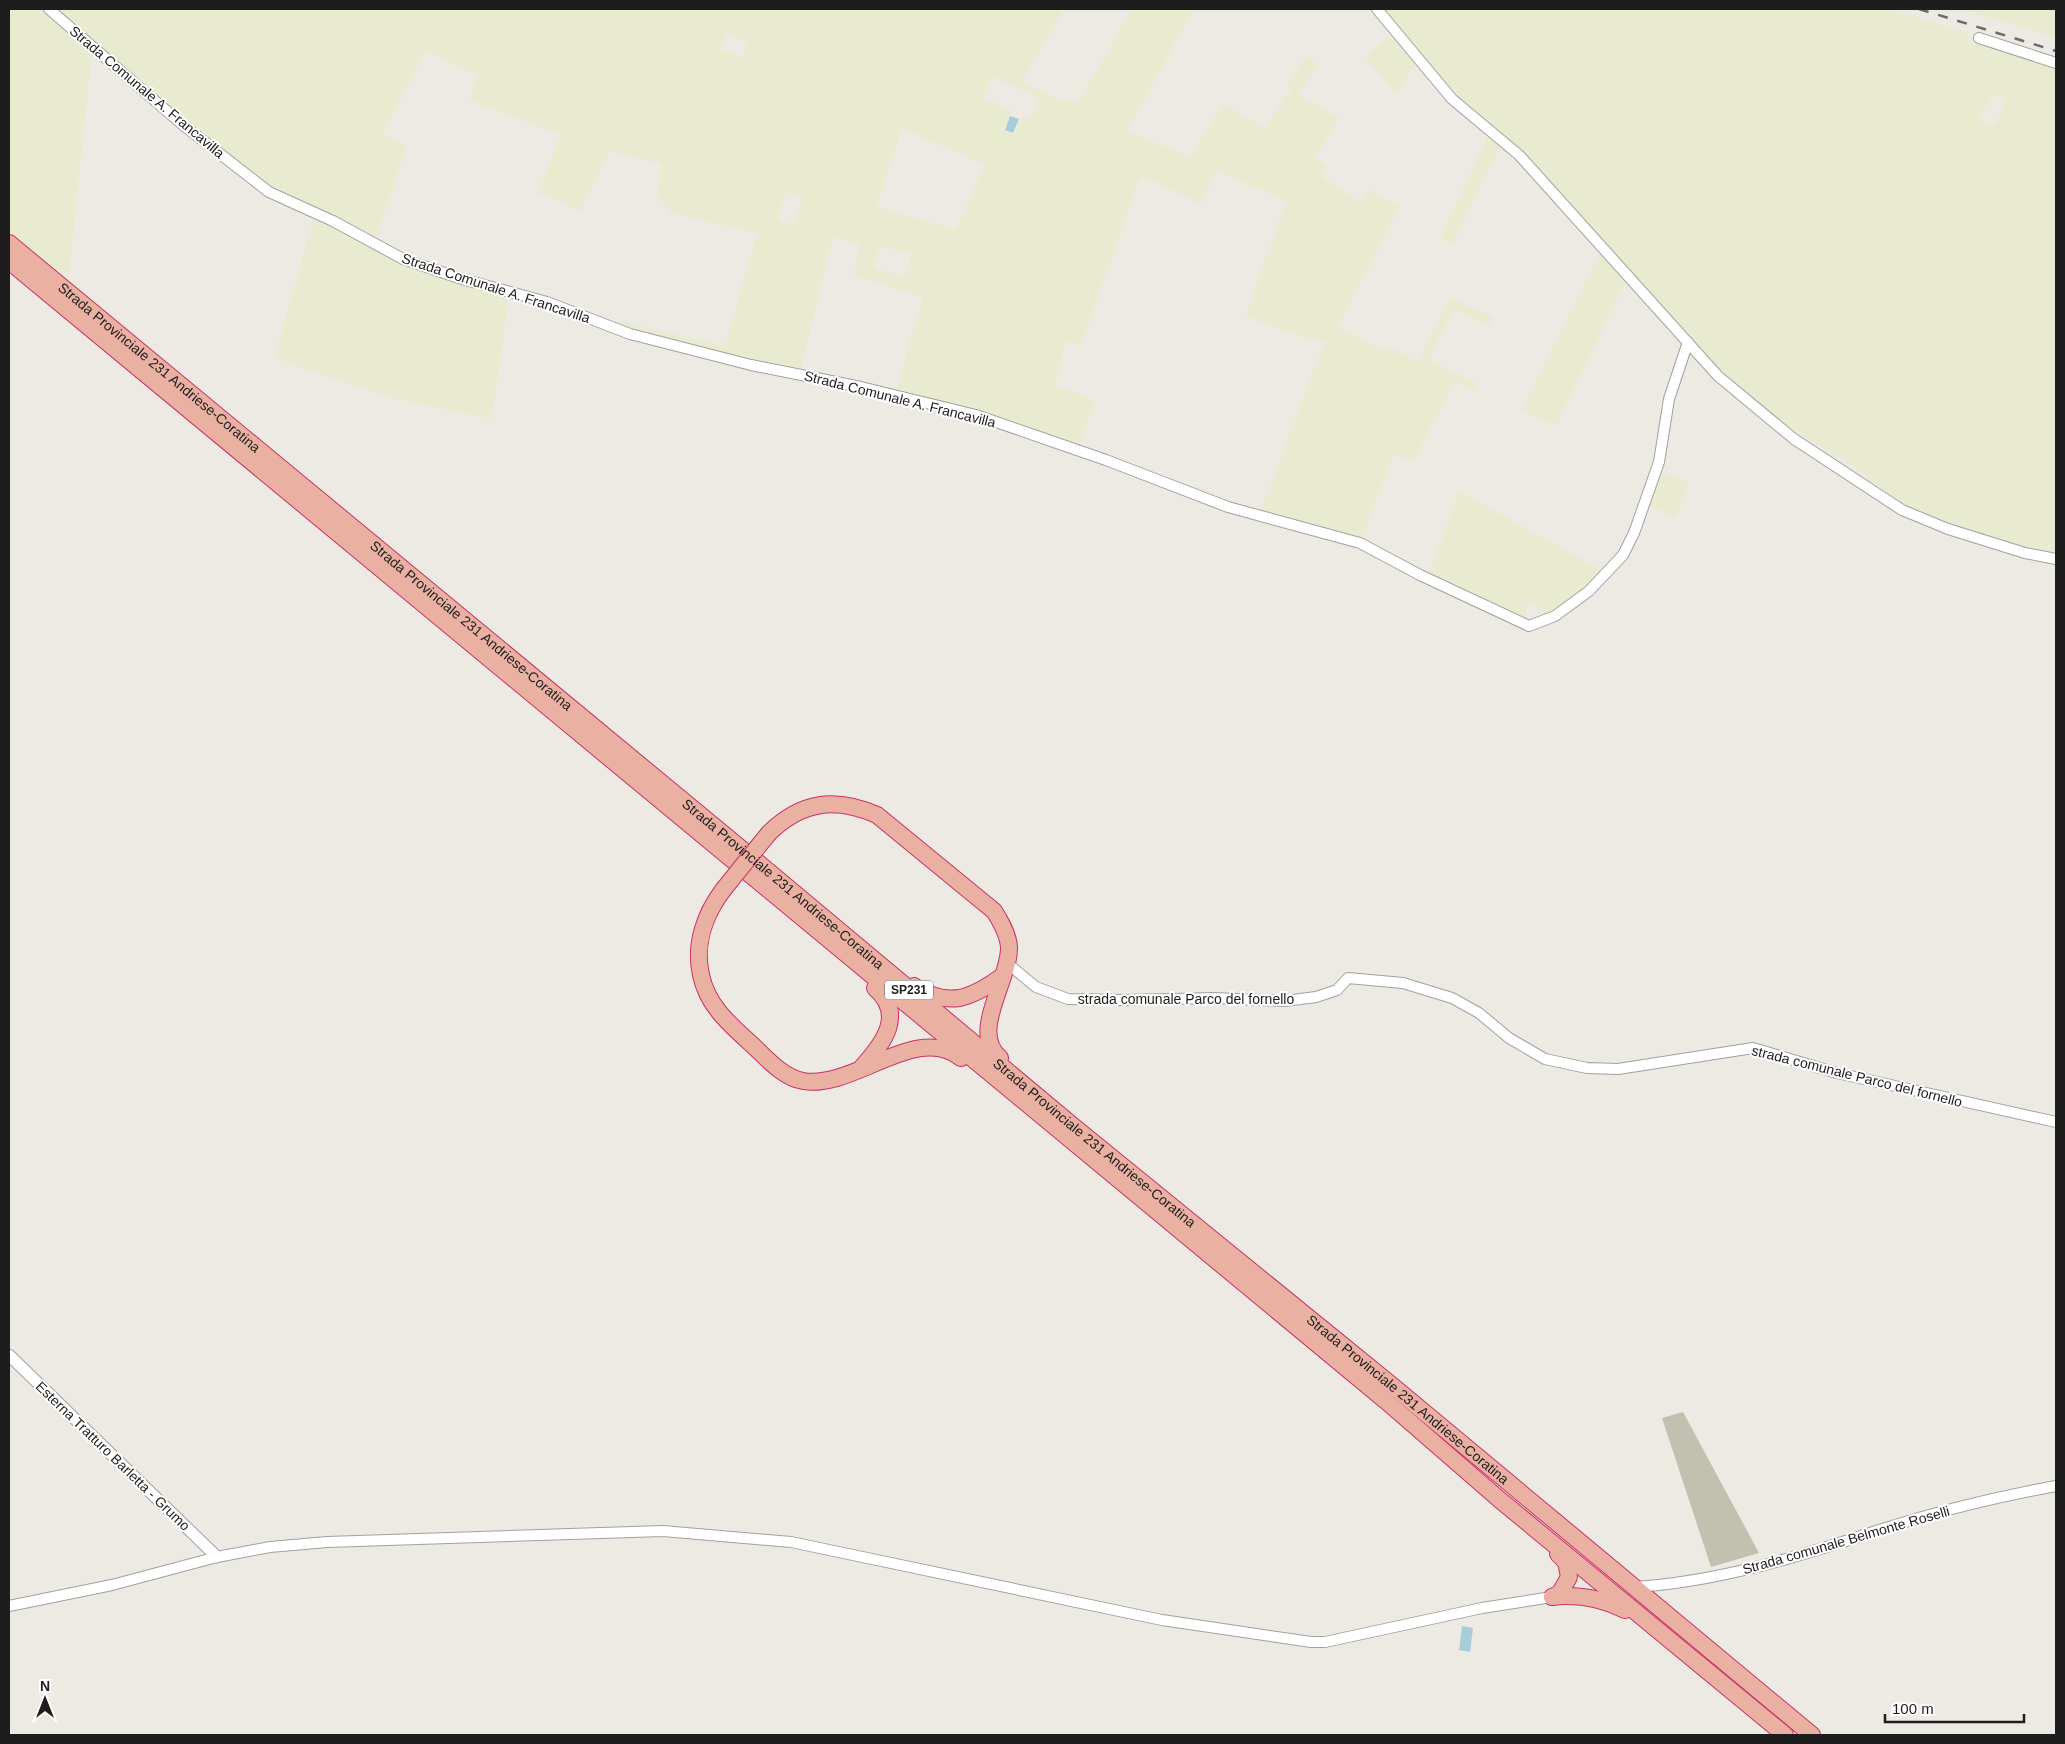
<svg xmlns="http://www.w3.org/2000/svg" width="2065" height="1744" font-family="Arial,sans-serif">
<rect width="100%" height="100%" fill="#edeae4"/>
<path fill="#c1c1b0" d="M 1683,1412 L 1759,1553 L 1711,1567 L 1662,1418 Z"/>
<path fill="#e9ebd0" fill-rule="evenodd" d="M 9,9 L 44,9 L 92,51 L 69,276 L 41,261 L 9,234 Z
M 52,9 L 1064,9 L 1022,82 L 1066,102 L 1080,100 L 1132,9 L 1193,9 L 1128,131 L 1191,157 L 1223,103 L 1266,129 L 1283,98 L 1289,94 L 1291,89 L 1286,85 L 1307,55 L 1319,67 L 1298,94 L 1339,118 L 1315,158 L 1326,167 L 1322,177 L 1360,202 L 1367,189 L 1400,206 L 1338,328 L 1387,352 L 1390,347 L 1418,362 L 1450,298 L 1493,317 L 1490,325 L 1453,309 L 1429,360 L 1477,383 L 1474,390 L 1455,381 L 1413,462 L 1394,454 L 1361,541 L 1260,512 L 1325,341 L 1302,337 L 1245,316 L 1286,201 L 1217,170 L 1201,204 L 1160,184 L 1140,177 L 1081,346 L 1067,340 L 1054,385 L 1096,401 L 1078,447 L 964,408 L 897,388 L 923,297 L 853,276 L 860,245 L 833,237 L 800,371 L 760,365 L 617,329 L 619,321 L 725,346 L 757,233 L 671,213 L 657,196 L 661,164 L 610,151 L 581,211 L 538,193 L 561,135 L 469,100 L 477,75 L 426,51 L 383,134 L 407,147 L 376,239 L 271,188 L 206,143 ZM 727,34 L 748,43 L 742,58 L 720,49 ZM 992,76 L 1040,99 L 1030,119 L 1022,116 L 1014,134 L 1003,129 L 1012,111 L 983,97 ZM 902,128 L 984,165 L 956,230 L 877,206 ZM 786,192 L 803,197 L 795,225 L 778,220 ZM 880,246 L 912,254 L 906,276 L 874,268 Z
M 1383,9 L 1890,9 L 1971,34 L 1968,41 L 2056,68 L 2056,553 L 1959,530 L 1904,505 L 1854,466 L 1782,423 L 1721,371 L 1704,355 L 1695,341 L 1533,166 L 1519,147 L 1467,105 L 1443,82 ZM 1994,94 L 2005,101 L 1997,121 L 1992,126 L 1979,118 Z
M 1960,9 L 2056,9 L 2056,38 Z
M 1392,32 L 1417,61 L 1397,94 L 1364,57 Z
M 1489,133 L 1502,142 L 1453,244 L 1440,238 Z
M 314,217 L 420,267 L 509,295 L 492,419 L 391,398 L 274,358 Z
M 1602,250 L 1628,277 L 1556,426 L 1522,410 Z
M 1660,471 L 1690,482 L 1675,517 L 1647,504 Z
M 1459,491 L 1605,572 L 1561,610 L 1544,618 L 1543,608 L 1528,602 L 1525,619 L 1509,620 L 1428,576 Z"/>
<path fill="#a7ced8" d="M 1010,116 L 1019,119 L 1013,133 L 1005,130 Z
M 1462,1626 L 1473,1628 L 1470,1652 L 1459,1650 Z"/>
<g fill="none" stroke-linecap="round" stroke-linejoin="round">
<defs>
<path id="minor" d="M 49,9 L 183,125 L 269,192 L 333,221 L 403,259 L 462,279 L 547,302 L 630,334 L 751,365 L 861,387 L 976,415 L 1106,460 L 1228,507 L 1360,543 L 1420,575 L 1529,626 L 1555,616 L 1589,591 L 1623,555 L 1634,533 L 1659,462 L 1669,399 L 1688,342
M 1377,9 L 1452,99 L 1519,155 L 1718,376 L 1794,439 L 1902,510 L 1948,529 L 2025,553 L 2056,559
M 1979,38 L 2056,63
M 1007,963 L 1036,987 L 1068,999 L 1126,1000 L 1214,998 L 1285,1001 L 1316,997 L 1337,990 L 1348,978 L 1403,983 L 1452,998 L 1479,1013 L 1509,1038 L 1545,1059 L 1587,1068 L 1618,1069 L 1753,1048 L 1837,1073 L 2056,1122
M 1634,1587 C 1717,1582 1798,1557 1876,1531 C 1935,1512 1996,1497 2056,1486
M 9,1606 L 112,1585 L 217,1557 L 270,1547 L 327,1542 L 663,1531 L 791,1542 L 1162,1620 L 1311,1642 L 1325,1642 L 1482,1608 L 1552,1597"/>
<path id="tertiary" d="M 9,1355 L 217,1557"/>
<g id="trunk">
<path id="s1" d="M 9,243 L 750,856 L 1073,1126 L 1389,1383 L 1812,1735"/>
<path d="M 9,261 L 1386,1401 L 1500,1500 L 1785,1735"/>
<path d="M 769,833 C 802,801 835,797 877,815 L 994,911 C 1001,922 1008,934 1009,947 C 1010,980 969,1032 1000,1058"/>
<path d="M 723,890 C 705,914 694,944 701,975 C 707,1004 727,1022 748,1041 C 764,1055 781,1077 803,1081 C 853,1090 917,1022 961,1058"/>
<path d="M 914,986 C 949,1008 970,999 1001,977"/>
<path d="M 862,1067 C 883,1044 906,1014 875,988"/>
<path d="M 1552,1597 L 1560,1593 L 1569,1577 L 1566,1562 L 1558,1554"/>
<path d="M 1552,1597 C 1578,1594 1601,1598 1625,1610"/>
</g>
</defs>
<use href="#minor" stroke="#a1a1a1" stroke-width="12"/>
<use href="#tertiary" stroke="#a1a1a1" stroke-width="13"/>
<use href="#trunk" stroke="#cb3168" stroke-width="18"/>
<use href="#minor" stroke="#fff" stroke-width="10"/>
<use href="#tertiary" stroke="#fff" stroke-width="11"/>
<use href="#trunk" stroke="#eab0a2" stroke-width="16"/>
<path stroke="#6b6b6b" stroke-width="2.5" stroke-dasharray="10 10" stroke-linecap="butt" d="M 1919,9 L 2056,51"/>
<defs>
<path id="trunk-bridge" d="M 723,890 L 769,833"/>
</defs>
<use href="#trunk-bridge" stroke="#cb3168" stroke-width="18" stroke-linecap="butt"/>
<use href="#trunk-bridge" stroke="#eab0a2" stroke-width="16"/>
</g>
<g text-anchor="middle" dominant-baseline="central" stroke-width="4" stroke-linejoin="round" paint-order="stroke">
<rect fill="#fff" stroke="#616161" stroke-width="1" x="885" y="980.5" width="48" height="19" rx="4"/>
<g font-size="12" font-weight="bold" fill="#1d1d1d">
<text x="909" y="990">SP231</text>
</g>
<g font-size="14" fill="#1d1d1d" stroke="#fff">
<text transform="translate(147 92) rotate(40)">Strada Comunale A. Francavilla</text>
<text transform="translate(496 288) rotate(18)">Strada Comunale A. Francavilla</text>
<text stroke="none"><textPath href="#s1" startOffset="195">Strada Provinciale 231 Andriese-Coratina</textPath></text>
<text transform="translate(900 399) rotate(14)">Strada Comunale A. Francavilla</text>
<text stroke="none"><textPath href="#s1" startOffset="600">Strada Provinciale 231 Andriese-Coratina</textPath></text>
<text stroke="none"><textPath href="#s1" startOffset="1005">Strada Provinciale 231 Andriese-Coratina</textPath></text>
<text x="1186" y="999">strada comunale Parco del fornello</text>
<text transform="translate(1857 1076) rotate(14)">strada comunale Parco del fornello</text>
<text stroke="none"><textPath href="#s1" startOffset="1410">Strada Provinciale 231 Andriese-Coratina</textPath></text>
<text stroke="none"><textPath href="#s1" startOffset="1815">Strada Provinciale 231 Andriese-Coratina</textPath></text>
<text transform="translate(113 1456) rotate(44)">Esterna Tratturo Barletta - Grumo</text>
<text transform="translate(1846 1540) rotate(-16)">Strada comunale Belmonte Roselli</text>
</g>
</g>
<rect width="2065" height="1744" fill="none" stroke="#1d1d1d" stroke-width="20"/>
<g transform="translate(45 1699)" stroke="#ffffff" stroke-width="4" paint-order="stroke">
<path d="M0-4L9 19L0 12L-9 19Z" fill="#1d1d1d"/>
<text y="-8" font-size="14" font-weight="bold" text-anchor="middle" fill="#1d1d1d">N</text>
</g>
<path d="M1885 1714v8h139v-8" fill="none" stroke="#1d1d1d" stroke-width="2.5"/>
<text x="1892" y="1714" font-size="15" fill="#1d1d1d" stroke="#ffffff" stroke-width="4" paint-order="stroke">100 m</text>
</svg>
